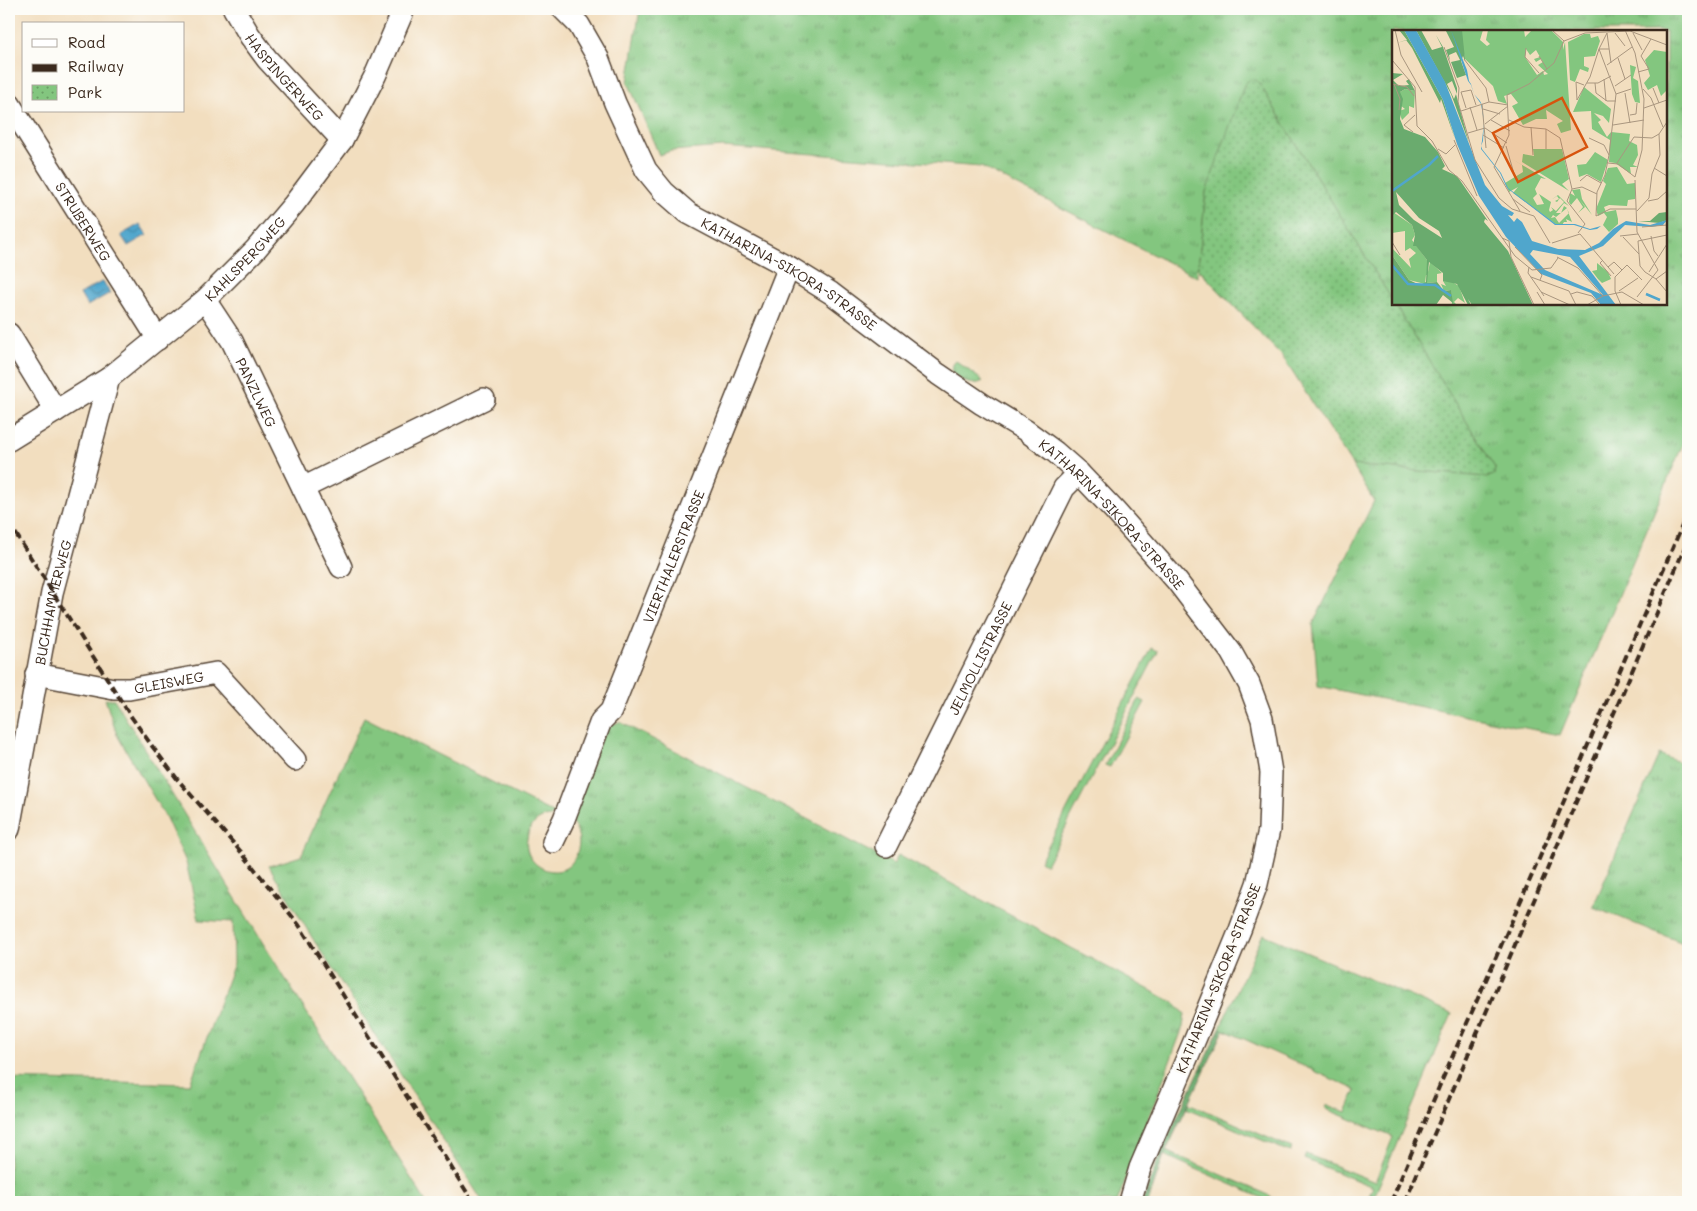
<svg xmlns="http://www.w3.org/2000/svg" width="1697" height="1211" font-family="Mali,sans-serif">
<defs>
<pattern id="grass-tufts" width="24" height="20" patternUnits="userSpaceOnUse" patternTransform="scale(1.25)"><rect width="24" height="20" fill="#83c67f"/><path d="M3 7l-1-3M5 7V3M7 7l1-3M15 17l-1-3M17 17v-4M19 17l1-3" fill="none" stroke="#6ca167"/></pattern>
<pattern id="forest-firs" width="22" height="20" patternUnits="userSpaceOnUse" patternTransform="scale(1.25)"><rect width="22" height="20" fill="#6aab6e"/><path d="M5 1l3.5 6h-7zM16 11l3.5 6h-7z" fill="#588b5a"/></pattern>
<pattern id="park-dots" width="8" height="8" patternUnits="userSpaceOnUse" patternTransform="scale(1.25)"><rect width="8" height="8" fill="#83c67f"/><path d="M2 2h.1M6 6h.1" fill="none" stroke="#6ca167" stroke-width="1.8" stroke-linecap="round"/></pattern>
<pattern id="water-waves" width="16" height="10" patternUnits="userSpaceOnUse" patternTransform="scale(1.25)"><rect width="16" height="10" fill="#50a6cc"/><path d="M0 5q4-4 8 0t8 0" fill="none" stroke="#4487a5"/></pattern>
</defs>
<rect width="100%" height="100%" fill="#fdfcf7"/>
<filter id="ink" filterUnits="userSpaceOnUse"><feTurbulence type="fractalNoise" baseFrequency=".02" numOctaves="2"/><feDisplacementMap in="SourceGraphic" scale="10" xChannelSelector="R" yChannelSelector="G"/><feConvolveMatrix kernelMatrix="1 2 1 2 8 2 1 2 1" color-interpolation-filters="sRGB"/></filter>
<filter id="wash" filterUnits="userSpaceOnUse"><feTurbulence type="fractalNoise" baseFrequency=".0096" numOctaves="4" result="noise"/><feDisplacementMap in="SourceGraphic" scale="20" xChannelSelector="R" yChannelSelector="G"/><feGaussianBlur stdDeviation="1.12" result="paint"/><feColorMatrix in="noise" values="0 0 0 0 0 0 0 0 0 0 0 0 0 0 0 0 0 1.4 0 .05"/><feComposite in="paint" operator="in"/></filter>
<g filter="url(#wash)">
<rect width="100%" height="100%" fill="#f2debf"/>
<path fill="url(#grass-tufts)" stroke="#5f784e" d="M 640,9 L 1688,9 L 1688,432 L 1560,735 L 1318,686 L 1313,624 L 1374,501 L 1352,465 L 1486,477 L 1494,475 L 1495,468 L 1394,304 L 1666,304 L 1666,31 L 1393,31 L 1393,302 L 1259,83 L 1206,192 L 1197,277 L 981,167 L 723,147 L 671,151 L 659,155 L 628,82 Z
M 955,360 L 983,381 C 972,388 957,380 951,370 Z
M 105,699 L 114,699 L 261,940 L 426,1202 L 9,1202 L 9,1079 L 190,1084 L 234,963 L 233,922 L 199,920 L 186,862 L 166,818 L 117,735 Z
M 364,717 L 557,815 C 553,816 546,816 542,818 C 533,822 528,830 527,839 C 522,869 565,885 576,855 C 582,841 578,831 570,819 L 606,726 L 620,722 L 894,864 L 898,855 L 1176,1004 L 1185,1014 L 1183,1027 L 1117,1202 L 483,1202 L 311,936 L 269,866 L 301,856 Z
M 1659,754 L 1688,766 L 1688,945 L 1593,907 Z
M 1263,934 L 1452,1014 L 1372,1202 L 1366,1202 L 1373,1187 L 1304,1159 L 1306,1154 L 1375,1182 L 1393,1137 L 1326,1109 L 1327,1105 L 1346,1112 L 1356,1090 L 1220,1028 Z
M 1188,1103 L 1292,1148 L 1290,1152 L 1186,1108 Z
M 1166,1151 L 1271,1196 L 1269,1201 L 1164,1155 Z"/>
<path fill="url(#forest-firs)" stroke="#526a46" d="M 1220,1028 L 1224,1030 L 1164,1155 L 1148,1202 L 1142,1202 L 1162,1149 Z"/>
<path fill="url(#park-dots)" stroke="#5f784e" d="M 1253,78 L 1259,83 L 1495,468 L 1494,475 L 1486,477 L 1352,465 L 1282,356 L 1198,269 L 1206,192 L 1245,83 Z"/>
<path fill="#83c67f" stroke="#5f784e" d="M 1152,648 L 1158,651 L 1046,865 L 1040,861 Z
M 1139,699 L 1145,702 L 1110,767 L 1105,765 Z"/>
<path fill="url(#water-waves)" stroke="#466875" d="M 140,224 L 147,235 L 128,246 L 121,235 Z
M 103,281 L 110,293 L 87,306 L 80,294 Z"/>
</g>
<g filter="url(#ink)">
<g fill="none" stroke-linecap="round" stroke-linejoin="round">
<defs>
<g id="minor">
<path id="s1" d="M 234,9 L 250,36 L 267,59 L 342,140"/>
<path id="s2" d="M 563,9 L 579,25 L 598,58 L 615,103 L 646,170 L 664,192 L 688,213 L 789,267 L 831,293 L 938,374 L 982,404 L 1025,430 L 1055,452 L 1079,473 L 1115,511 L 1176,580 L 1231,652 L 1249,684 L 1262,719 L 1271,772 L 1269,830 L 1257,884 L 1240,930 L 1196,1037 L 1140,1168 L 1130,1202"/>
<path id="s3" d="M 9,103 L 158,339"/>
<path id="s4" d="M 205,300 L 232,341 L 341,567"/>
<path d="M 9,334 L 56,411"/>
<path id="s5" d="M 9,440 L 109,378 L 205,300 L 255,250 L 294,204 L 342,140 L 375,76 L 404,9"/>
<path d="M 303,488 L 484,399"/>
<path id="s6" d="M 36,674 L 114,689 L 129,689 L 216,673 L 295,760"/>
<path id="s7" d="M 9,829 L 52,593 L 109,378"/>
<path id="s8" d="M 553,842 L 564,819 L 601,721 L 611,711 L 789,267"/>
<path id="s9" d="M 886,846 L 1064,488 L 1079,473"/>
</g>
</defs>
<use href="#minor" stroke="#564536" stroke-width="24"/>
<use href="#minor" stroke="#fff" stroke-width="21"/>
<path stroke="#3b2a1e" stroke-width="4" stroke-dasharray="8 4" stroke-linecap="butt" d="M 9,523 L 130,715 L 152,746 L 178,780 L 242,853 L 299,925 L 473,1202
M 1391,1202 L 1439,1087 L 1536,866 L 1688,512
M 1405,1202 L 1688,540"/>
</g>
</g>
<g text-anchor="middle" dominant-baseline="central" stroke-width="5" stroke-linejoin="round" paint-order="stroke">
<g font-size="14" fill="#3b2a1e" stroke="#fdfcf7">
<text stroke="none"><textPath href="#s1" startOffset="85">HASPINGERWEG</textPath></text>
<text stroke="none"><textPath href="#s3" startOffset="140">STRUBERWEG</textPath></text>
<text stroke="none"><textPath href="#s5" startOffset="299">KAHLSPERGWEG</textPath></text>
<text stroke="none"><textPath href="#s2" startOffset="361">KATHARINA-SIKORA-STRASSE</textPath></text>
<text stroke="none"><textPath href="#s4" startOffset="106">PANZLWEG</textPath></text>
<text stroke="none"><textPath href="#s2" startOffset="766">KATHARINA-SIKORA-STRASSE</textPath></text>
<text stroke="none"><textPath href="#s8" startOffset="311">VIERTHALERSTRASSE</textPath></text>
<text stroke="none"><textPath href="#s7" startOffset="231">BUCHHAMMERWEG</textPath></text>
<text stroke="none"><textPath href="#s9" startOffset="210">JELMOLLISTRASSE</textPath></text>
<text stroke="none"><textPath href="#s6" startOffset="135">GLEISWEG</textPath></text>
<text transform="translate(1218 978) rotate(-68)">KATHARINA-SIKORA-STRASSE</text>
</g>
</g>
<g transform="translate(1392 30)">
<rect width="275" height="275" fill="#f2debf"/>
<path d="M 91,0 L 88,10 L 95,16 L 98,14 L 94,10 L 96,0 L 132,0 L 133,7 L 140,0 L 159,0 L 171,12 L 171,20 L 173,12 L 179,100 L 169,103 L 165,94 L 171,91 L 154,80 L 155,89 L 144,89 L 131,95 L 120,76 L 126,73 L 119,64 L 112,66 L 115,74 L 106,71 L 101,56 L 73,29 L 70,13 L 70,0 ZM 134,19 L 138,25 L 144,20 L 148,27 L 142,29 L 144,32 L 149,29 L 151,32 L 146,35 L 156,44 L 152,45 L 151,41 L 145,45 L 133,27 ZM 192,4 L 198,4 L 199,8 L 206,6 L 208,11 L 203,26 L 192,27 L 192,36 L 197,38 L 196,42 L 188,39 L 183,52 L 178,50 L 176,12 ZM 262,20 L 275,22 L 275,60 L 269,66 L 265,55 L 256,60 L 252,53 L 258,46 L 253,30 ZM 238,35 L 244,37 L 241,48 L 246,51 L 248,73 L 243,72 L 240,64 ZM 192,57 L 219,79 L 217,93 L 211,86 L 202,83 L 209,90 L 206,92 L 215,107 L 219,102 L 238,104 L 237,111 L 245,115 L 246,125 L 241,135 L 246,137 L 238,137 L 239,144 L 223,133 L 217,132 L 218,110 L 200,99 L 199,81 L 181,82 ZM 13,59 L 23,61 L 22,78 L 17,76 L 17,83 L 10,90 L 7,81 L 13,79 L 8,75 L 8,62 ZM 141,119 L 170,119 L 177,149 L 170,154 L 177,161 L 130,132 L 131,124 L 142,126 ZM 120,129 L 154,149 L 149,148 L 143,159 L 145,164 L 141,168 L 145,175 L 152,174 L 147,164 L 159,172 L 157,180 L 158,182 L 161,180 L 159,177 L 164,181 L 172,172 L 168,168 L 165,172 L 163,171 L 167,169 L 165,166 L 159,170 L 166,165 L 177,176 L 172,173 L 164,183 L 169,183 L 172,176 L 175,178 L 164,187 L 161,185 L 159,188 L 163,187 L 167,193 L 177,183 L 175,179 L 180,192 L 174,189 L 175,192 L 172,192 L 170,195 L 165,195 L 121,163 L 126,157 L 117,162 L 113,153 L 131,142 L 130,135 ZM 225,137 L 235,154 L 243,153 L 243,169 L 236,170 L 235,176 L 217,175 L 212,177 L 214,182 L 224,180 L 226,189 L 226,194 L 217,202 L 211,195 L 215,187 L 212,183 L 206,186 L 204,179 L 214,154 L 211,151 L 216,138 ZM 188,159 L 190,169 L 200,185 L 188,170 L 193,177 L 186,183 L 191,177 L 185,168 L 179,175 L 177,172 L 178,163 L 183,166 L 180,160 ZM 1,182 L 20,195 L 23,205 L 20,210 L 35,230 L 36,242 L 38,232 L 50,243 L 45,244 L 45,252 L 35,253 L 35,245 L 34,245 L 33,254 L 17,250 L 0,225 L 0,218 L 19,238 L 17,229 L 24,223 L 18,218 L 13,221 L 13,201 L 0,203 ZM 57,250 L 67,256 L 73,273 L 66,268 L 62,272 L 65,275 L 60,275 L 59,260 L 52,261 L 49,254 L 54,256 L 51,251 Z" fill="#83c67f" fill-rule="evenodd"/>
<path d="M 7,0 L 12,0 L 51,70 L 63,109 L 49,69 L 48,73 L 20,18 L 14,10 L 5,13 L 15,10 ZM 24,0 L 29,0 L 40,20 L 50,17 L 44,5 L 51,17 L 65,58 L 65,64 L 60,51 L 55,54 L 62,69 L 64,64 L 77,113 L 59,64 ZM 70,0 L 73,29 L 73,31 L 71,26 L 69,31 L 74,45 L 65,48 L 59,32 L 68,30 L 64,22 L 57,25 L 58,31 L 54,20 L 62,17 L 54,1 ZM 0,43 L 11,44 L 1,50 L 7,56 L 17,55 L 14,51 L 17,49 L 23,61 L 13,59 L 8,62 L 11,69 L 8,89 L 12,99 L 33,107 L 46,122 L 53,136 L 50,139 L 65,146 L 96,191 L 93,189 L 92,192 L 116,221 L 141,275 L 80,275 L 76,269 L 79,275 L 76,275 L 65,254 L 51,251 L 51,243 L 37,232 L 35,253 L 45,252 L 52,261 L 59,260 L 61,273 L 51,265 L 44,275 L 0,275 L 0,225 L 17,250 L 28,255 L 34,252 L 35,230 L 24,216 L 21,216 L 23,205 L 20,195 L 4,182 L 0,186 ZM 4,162 L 27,188 L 47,201 L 50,208 L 22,190 L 7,175 ZM 275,182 L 275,190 L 267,193 L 246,191 L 258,191 L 267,183 Z" fill="#6aab6e" fill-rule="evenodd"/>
<path d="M 203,122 L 216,130 L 209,152 L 195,144 L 187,147 L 185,135 L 194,134 ZM 205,233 L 216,242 L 219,249 L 210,253 L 206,249 L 200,241 L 205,240 Z" fill="#83c67f"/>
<path d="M 12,0 L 24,0 L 53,52 L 93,155 L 110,176 L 122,183 L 120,186 L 116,185 L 122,192 L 125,188 L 130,192 L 140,211 L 166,219 L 193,220 L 207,213 L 221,199 L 234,191 L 258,195 L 275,190 L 271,195 L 259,197 L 233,195 L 211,216 L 187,226 L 224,275 L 209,275 L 199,263 L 149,244 L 114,207 L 87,166 L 65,114 L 51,70 ZM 141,220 L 178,227 L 211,265 L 153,240 L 138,224 ZM 59,0 L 75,40 L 77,51 L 79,54 L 82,64 L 88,71 L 90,75 L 92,92 L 91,111 L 89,116 L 90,119 L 109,143 L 116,158 L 164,194 L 183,194 L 198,199 L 209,196 L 205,199 L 198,200 L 182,195 L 163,195 L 115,158 L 108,143 L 89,119 L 89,116 L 90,111 L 92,92 L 89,74 L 82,64 L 79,55 L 76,51 Z" fill="#50a6cc" fill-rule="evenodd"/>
<path fill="none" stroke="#50a6cc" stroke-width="2.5" d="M 0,161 L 37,135 L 46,126M 0,235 L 16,254 L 43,255 L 59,266M 254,264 L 268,270"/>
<path fill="none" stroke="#a9967f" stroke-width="1" d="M 3,0 L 9,25 L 30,62M 160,0 L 172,11 L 193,3 L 238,1 L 275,15M 233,0 L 243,23 L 252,69 L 250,120 L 243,147M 215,3 L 207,19 L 224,64 L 217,125M 215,3 L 219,33M 223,3 L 233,16M 241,3 L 250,20M 52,17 L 67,58 L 66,72 L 83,130 L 107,168 L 120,179 L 142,186 L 158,213M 134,18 L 133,27 L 147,43M 147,26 L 155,39M 249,26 L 259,9M 226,28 L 233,49M 72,29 L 94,58 L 97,72M 0,30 L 23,57 L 25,96 L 40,111 L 57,140 L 70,151 L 123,226 L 140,240 L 159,238 L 166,228M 215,35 L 240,17M 246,42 L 257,39 L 249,26M 212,49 L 214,71M 195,53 L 206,53 L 219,46M 203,53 L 204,63 L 215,71 L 224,71M 0,54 L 15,57 L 22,66M 2,54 L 8,69 L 7,80M 192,55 L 184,52 L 185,70 L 198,47 L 207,19 L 217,19M 223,56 L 239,45M 261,58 L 267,73M 251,59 L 259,68 L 271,97M 233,63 L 238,93M 224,64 L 239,59M 90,74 L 94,118M 78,77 L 85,100M 74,78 L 69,62 L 79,60 L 84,75M 252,78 L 275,70M 91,79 L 108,84M 69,81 L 97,72 L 116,75M 238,85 L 244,84 L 245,73M 99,90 L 118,101M 117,90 L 132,97 L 154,99 L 168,108 L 180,159 L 175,171 L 193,194 L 186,203M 93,94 L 116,76M 221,95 L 252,90M 139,97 L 141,125M 21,102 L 12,95 L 23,85M 76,103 L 93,98 L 115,113M 91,105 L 112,118M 197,108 L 212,115 L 217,125 L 213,145 L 205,162 L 204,186 L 218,179 L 244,179M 62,110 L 85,166M 114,116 L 123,147M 46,119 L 54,124 L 63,115M 154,119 L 154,99M 216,133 L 226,134 L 243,147M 225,133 L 242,107 L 260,108 L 267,104M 262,138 L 275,146M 243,150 L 245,202 L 266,240 L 245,267M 188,151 L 195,145 L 209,153M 180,159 L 190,157 L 205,164M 121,169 L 138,182M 256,171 L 266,169 L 275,161M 128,181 L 102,137 L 117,105 L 115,65 L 137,54 L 162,33 L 172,11M 245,181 L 257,168 L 260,144 L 268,125 L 267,104 L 275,92M 250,197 L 275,195M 275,205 L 246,211 L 248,236 L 253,242 L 264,249 L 275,241M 228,206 L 246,204M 259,206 L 262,221 L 266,226M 231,207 L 247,224M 110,208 L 117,211 L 119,227 L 142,275M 0,212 L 8,225M 160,213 L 188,204 L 222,244M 123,217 L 150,245 L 148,250M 165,227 L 186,238 L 211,266 L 230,262 L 252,275M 210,231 L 208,233 L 219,246M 137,237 L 136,243 L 152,266M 216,237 L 222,232 L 230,240M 257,242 L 275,214M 139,247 L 177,261 L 184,275M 264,249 L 275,262M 227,261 L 246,248M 145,262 L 153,275M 149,262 L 178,275M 179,264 L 185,262 L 200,266 L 208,275M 195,275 L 211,266M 229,275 L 223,261 L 223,247 L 235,235 L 250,250"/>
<path fill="#d7540e" fill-opacity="0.15" stroke="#d7540e" stroke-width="2.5" d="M 170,68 L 195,117 L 126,152 L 101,103 Z"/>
<rect width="275" height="275" fill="none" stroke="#3b2a1e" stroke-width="2.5"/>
</g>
<rect width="1697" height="1211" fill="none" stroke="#fdfcf7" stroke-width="30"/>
<rect x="22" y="22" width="162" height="90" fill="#fdfcf7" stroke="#afa8a0"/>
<rect x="32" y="39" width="25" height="8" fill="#ffffff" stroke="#afa8a0"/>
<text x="68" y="48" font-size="15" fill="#3b2a1e">Road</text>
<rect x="32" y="64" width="25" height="8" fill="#3b2a1e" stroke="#afa8a0"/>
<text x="68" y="72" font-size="15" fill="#3b2a1e">Railway</text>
<rect x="32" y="85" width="25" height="15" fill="url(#park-dots)" stroke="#afa8a0"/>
<text x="68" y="98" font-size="15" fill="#3b2a1e">Park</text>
</svg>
